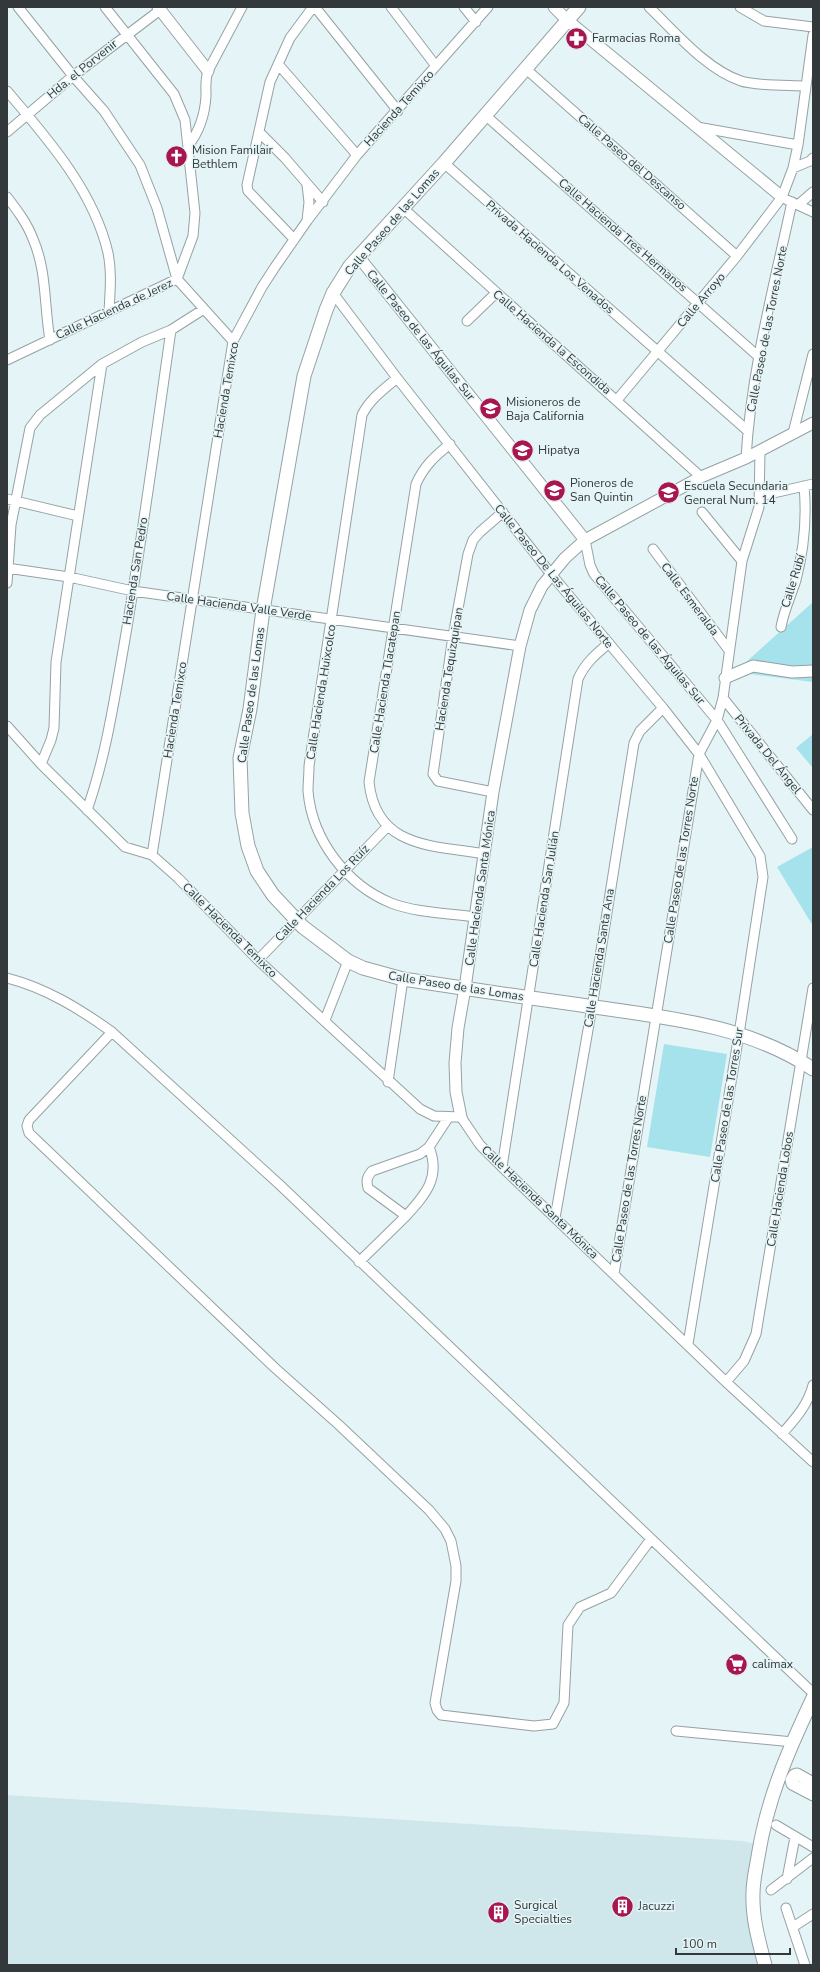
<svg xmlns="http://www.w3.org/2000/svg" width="820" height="1972" font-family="'Nunito Sans',sans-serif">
<rect width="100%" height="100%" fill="#e5f4f6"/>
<path fill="#cfe7ea" d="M 7,1795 L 743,1841 L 760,1845 L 753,1889 L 767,1965 L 7,1965 Z"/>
<path fill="#a5e2eb" d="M 813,602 L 813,682 L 735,672 Z
M 813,734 L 813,768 L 796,748 Z
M 813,847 L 813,926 L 777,867 Z
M 664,1044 L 727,1054 L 710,1157 L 647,1147 Z"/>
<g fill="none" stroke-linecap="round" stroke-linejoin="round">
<defs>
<path id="minor" d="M 18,7 L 73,76 L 104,111 L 140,165 L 157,208 L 177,279 L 233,341
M 315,7 L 398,111
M 391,7 L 436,66
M 464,7 L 476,22
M 649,7 C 675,32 707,70 741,81 C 756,86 789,85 806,86
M 740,7 L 764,21 L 813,27
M 278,64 L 357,155
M 526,69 L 737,256
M 7,91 C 47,138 94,191 108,253 C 112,272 110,292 109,311
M 485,115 L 759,357
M 697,127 L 798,145
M 7,132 L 73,76 L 160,10
M 260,133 L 285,158 L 323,202
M 188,146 C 199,132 205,113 206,96 C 206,86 205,80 208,71 L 242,7
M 444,163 L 748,431
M 793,168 L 810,161 L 813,158
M 7,197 C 17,210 27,223 33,239 C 47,271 44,306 50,340
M 787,200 L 813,212
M 798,205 L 813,192
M 403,208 L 701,477
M 307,221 L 309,202 L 307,185
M 294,239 L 248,191 L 247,185 L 270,82 L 290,38 L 313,7
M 333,293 L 397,378 L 551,574 L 663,708 L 699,754 L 760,856 L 763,877 L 739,1034 L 688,1344
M 467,321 L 496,293
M 7,360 L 177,279 L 193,236 L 195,213 L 185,120 L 174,94 L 105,7
M 397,378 C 384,389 370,399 362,415 L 309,766 C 309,775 308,783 308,791 C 312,840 347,885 391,903 C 417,913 448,913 476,917
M 617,400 L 737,256 L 782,197 L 793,168 L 798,145 L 813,35
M 793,433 L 813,354
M 450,444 C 435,456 424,466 416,484 L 369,782 C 376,849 433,845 485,854
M 746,458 C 751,371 774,286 792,202
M 760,496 L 813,484
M 7,499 L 78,516
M 702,512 L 742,561
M 585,540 L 590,565 L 594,574 L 717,720 L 792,839
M 653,549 L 728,649
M 7,568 L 69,577 L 133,591 L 520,646
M 7,583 L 11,525 L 30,428 L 40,415 L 102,364 L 142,342 L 171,330 L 204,309
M 781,627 C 784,610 791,596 796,580 C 804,549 807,518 804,486
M 723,698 L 813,810
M 7,726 L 41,764 L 125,847 L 152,855 L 178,878 L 258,960 L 420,1109 L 434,1116 L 461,1117 L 480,1145 L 502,1167 L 726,1382 L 813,1462
M 41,764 L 51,740 L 54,728 L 56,662 L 102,364
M 493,792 L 438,781 L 433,774 L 453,636 L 468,554 L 473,540 L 480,532 L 503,512
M 87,810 C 106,756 114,701 124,645 C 142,540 156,435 171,330
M 152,855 L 233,341 L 262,287 L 275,267 L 307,221 L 357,155 L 488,7
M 258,960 L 387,827
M 7,978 C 46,988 80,1009 112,1032 L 280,1185 L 813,1693
M 325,1020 L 348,961
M 112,1032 L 29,1120 L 27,1126 L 29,1133 L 275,1368 L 339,1425 L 429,1510 L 445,1529 L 451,1541 L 456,1566 L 456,1581 L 435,1703 L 437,1710 L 441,1715 L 534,1726 L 553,1724 L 564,1703 L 568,1625 L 580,1607 L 611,1593 L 651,1539
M 388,1082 L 403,979
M 502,1167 L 578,679 C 585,663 596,654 609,643
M 406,1216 C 426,1194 441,1177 429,1147
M 555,1218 L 592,1007 L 634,743 L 640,731 L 663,708
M 359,1262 L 406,1216 L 368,1188 C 366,1180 367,1177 372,1171 L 420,1154 L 429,1147 L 448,1118
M 614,1274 L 699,754 L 717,720 L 723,698 L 742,561 L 759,507 L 760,451
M 726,1382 L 744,1361 L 756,1334 L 813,988
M 782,1434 C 795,1419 808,1405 813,1385
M 676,1731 L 793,1742
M 776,1825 L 813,1847
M 787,1879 L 795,1837
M 771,1890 L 813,1858
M 786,1908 L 805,1965
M 793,1927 L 813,1914"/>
<path id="tertiary" d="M 158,7 L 208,71
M 554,7 L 567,20 L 782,197
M 358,256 L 585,540
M 725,678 L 753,666 L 792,672 L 813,671
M 461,1117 L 456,1092 L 455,1063 L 458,1028 L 465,988 L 493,792 L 520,646 L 530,610 L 542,586 L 565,558 L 585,540 L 701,477 L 746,458 L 813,423
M 813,1783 L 797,1774 L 794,1775 L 791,1780 L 792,1784 L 813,1795"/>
<path id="secondary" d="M 579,7 L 444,163 L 350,266 L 333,293 L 326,310 L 304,376 L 263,610 L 250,709 L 240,758 L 242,813 L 248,846 L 257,871 L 273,895 L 303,927 L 348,961 L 363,968 L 403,979 C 462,988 522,997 581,1005 C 660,1017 744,1023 813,1069
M 765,1965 C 759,1942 752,1918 753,1893 C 753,1881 756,1869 758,1857 C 767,1799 788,1751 813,1698"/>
</defs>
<use href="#minor" stroke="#95a2a4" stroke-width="11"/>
<use href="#tertiary" stroke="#95a2a4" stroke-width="13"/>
<use href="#secondary" stroke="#95a2a4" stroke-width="15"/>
<use href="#minor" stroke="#fff" stroke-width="9"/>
<use href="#tertiary" stroke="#fff" stroke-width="11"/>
<use href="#secondary" stroke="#fff" stroke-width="13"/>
</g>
<defs>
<symbol id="pharmacy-disc" viewBox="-11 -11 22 22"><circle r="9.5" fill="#a81650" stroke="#e5f4f6"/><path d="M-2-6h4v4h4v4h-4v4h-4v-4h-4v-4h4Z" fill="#fff"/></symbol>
<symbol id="church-disc" viewBox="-11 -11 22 22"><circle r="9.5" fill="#a81650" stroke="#e5f4f6"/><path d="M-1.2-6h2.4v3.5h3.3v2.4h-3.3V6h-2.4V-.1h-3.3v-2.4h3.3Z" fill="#fff"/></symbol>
<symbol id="school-disc" viewBox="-11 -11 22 22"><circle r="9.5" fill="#a81650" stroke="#e5f4f6"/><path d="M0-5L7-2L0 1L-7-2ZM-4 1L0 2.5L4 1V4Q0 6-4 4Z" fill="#fff"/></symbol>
<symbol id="supermarket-disc" viewBox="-11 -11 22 22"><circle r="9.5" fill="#a81650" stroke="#e5f4f6"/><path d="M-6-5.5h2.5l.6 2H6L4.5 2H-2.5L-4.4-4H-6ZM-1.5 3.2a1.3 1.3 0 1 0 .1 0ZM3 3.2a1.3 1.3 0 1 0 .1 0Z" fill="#fff"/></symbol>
<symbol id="building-disc" viewBox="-11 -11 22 22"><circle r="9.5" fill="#a81650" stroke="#e5f4f6"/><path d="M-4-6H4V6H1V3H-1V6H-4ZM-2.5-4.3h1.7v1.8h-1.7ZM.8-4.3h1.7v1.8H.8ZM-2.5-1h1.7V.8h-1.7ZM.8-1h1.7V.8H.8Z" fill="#fff"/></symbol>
</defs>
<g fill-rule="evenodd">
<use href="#pharmacy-disc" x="564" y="26" width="25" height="25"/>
<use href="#church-disc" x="164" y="144" width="25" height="25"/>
<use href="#school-disc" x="478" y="396" width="25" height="25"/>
<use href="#school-disc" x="510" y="438" width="25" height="25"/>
<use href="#school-disc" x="542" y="478" width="25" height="25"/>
<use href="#school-disc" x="656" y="480" width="25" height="25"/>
<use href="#supermarket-disc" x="724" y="1652" width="25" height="25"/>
<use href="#building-disc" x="610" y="1894" width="25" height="25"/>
<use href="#building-disc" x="486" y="1900" width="25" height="25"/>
</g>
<g text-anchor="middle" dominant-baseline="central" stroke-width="3" stroke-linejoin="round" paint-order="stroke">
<g font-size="12" fill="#33393a" stroke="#e5f4f6" text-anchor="start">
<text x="592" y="38">Farmacias Roma</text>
<text x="192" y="150">Mision Familair<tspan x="192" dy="14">Bethlem</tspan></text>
<text x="506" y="402">Misioneros de<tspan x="506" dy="14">Baja California</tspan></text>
<text x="538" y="450">Hipatya</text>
<text x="570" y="483">Pioneros de<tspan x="570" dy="14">San Quintin</tspan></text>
<text x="684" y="486">Escuela Secundaria<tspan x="684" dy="14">General Num. 14</tspan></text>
<text x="752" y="1664">calimax</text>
<text x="514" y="1905">Surgical<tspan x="514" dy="14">Specialties</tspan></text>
<text x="638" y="1906">Jacuzzi</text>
</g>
<g font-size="12" fill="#33393a" stroke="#e5f4f6">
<text transform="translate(82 69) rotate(-39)">Hda. el Porvenir</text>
<text transform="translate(399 108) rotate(-48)">Hacienda Temixco</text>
<text transform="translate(632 162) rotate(41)">Calle Paseo del Descanso</text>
<text transform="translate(392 222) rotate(-49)">Calle Paseo de las Lomas</text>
<text transform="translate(623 235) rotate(41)">Calle Hacienda Tres Hermanos</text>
<text transform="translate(550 257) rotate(41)">Privada Hacienda Los Venados</text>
<text transform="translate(701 300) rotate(-50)">Calle Arroyo</text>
<text transform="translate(114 309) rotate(-25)">Calle Hacienda de Jerez</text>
<text transform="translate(767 329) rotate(-79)">Calle Paseo de las Torres Norte</text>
<text transform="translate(421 335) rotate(51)">Calle Paseo de las Águilas Sur</text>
<text transform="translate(552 342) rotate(41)">Calle Hacienda la Escondida</text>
<text transform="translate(226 390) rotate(-80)">Hacienda Temixco</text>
<text transform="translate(135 571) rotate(-81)">Hacienda San Pedro</text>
<text transform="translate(554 576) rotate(51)">Calle Paseo De Las Águilas Norte</text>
<text transform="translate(793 581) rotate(-73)">Calle Rubí</text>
<text transform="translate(690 599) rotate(53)">Calle Esmeralda</text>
<text transform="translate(239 606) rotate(8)">Calle Hacienda Valle Verde</text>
<text transform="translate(650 640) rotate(50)">Calle Paseo de las Águilas Sur</text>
<text transform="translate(449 669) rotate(-81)">Hacienda Tequizquipan</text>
<text transform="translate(385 682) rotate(-81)">Calle Hacienda Tlacatepan</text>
<text transform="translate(321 692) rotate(-81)">Calle Hacienda Huixcolco</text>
<text transform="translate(251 695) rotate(-82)">Calle Paseo de las Lomas</text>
<text transform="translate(175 710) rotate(-81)">Hacienda Temixco</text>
<text transform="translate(768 754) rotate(51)">Privada Del Ángel</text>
<text transform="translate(681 860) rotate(-81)">Calle Paseo de las Torres Norte</text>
<text transform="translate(480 888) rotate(-82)">Calle Hacienda Santa Mónica</text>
<text transform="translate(322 893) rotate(-46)">Calle Hacienda Los Ruíz</text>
<text transform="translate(544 899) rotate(-81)">Calle Hacienda San Julián</text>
<text transform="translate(230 930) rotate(45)">Calle Hacienda Temixco</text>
<text transform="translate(599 958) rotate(-81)">Calle Hacienda Santa Ana</text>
<text transform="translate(456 986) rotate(9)">Calle Paseo de las Lomas</text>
<text transform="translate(727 1105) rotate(-81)">Calle Paseo de las Torres Sur</text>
<text transform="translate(629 1179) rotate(-81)">Calle Paseo de las Torres Norte</text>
<text transform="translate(780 1189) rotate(-81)">Calle Hacienda Lobos</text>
<text transform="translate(540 1202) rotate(44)">Calle Hacienda Santa Mónica</text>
</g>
</g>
<rect width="820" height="1972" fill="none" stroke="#33393a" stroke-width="16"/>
<path d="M676 1948v6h114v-6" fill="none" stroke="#33393a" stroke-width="2"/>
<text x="682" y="1948" font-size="12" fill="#33393a" stroke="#e5f4f6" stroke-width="3" paint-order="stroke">100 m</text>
</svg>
